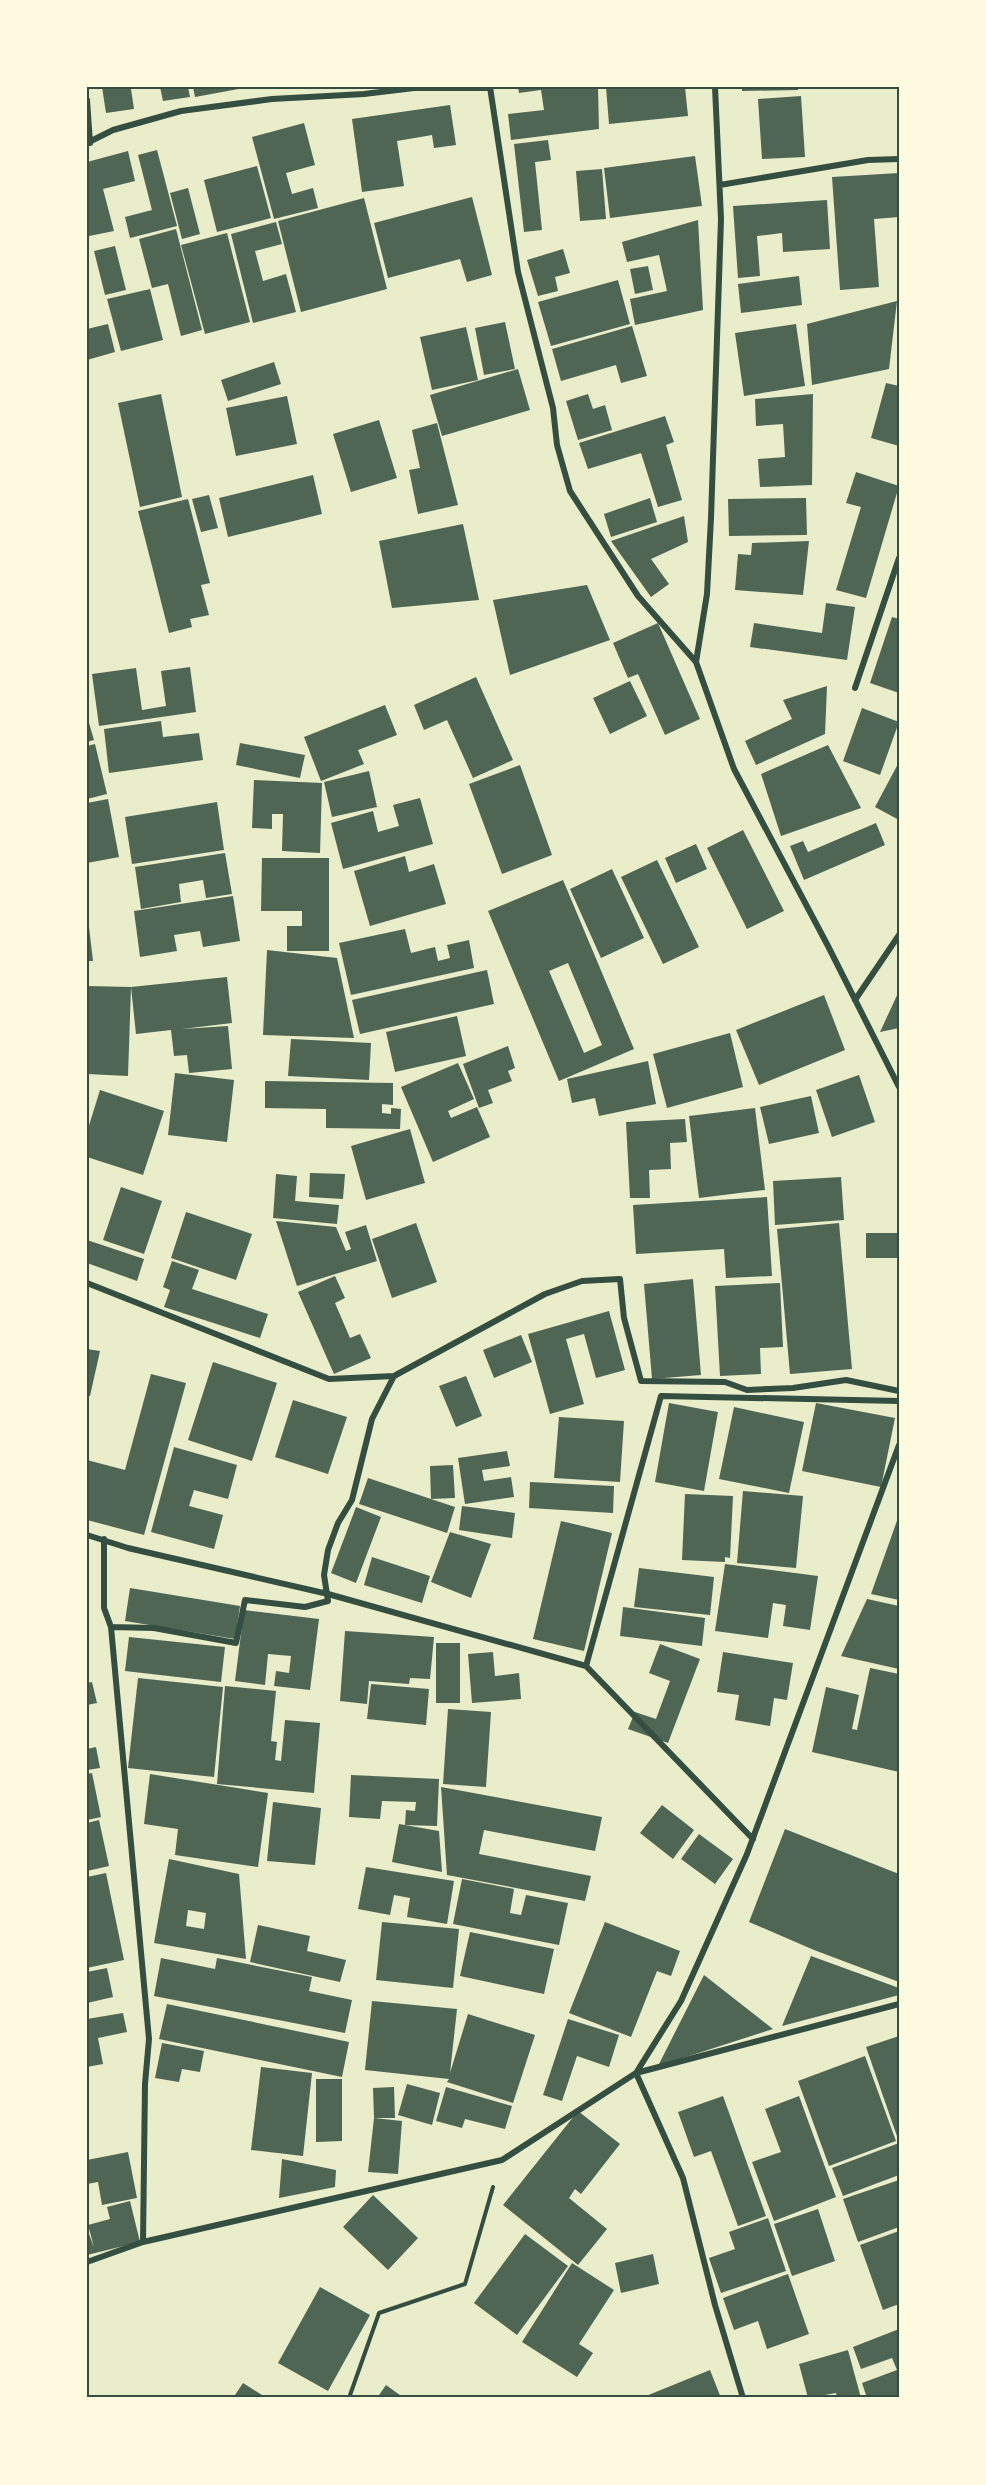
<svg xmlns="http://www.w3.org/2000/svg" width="986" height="2485" font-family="Signika,sans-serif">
<rect width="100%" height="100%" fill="#e9edc9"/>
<path fill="#4f6655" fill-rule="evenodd" d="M 102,87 L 135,87 L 131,89 L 134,109 L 106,113 Z
M 160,87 L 188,87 L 190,97 L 163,101 Z
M 193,87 L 244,87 L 244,88 L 195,97 Z
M 518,87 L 598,87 L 599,129 L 511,140 L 508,114 L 544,110 L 541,90 L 519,93 Z
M 606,87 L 685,87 L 688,116 L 609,124 Z
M 742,87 L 798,87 L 798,90 L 742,91 Z
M 801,96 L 805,157 L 762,159 L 758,99 Z
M 450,105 L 456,145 L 434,148 L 432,135 L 397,141 L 404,186 L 362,192 L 352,119 Z
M 304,123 L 315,165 L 286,173 L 292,194 L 313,188 L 318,208 L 274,219 L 252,137 Z
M 548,140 L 551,160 L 535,162 L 542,230 L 524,232 L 514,144 Z
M 157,150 L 177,226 L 130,238 L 125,217 L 152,210 L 138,155 Z
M 128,151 L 135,181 L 103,189 L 114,231 L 89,236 L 87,229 L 87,162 Z
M 695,156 L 702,206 L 610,218 L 604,168 Z
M 257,166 L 271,218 L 217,232 L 204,180 Z
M 602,169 L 606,219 L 580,221 L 576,171 Z
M 899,173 L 899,217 L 874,219 L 879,287 L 840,290 L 832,177 Z
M 188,188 L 200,234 L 182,239 L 170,193 Z
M 472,197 L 492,275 L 467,282 L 460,259 L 388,278 L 374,223 Z
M 364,198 L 387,289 L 301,312 L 278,221 Z
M 827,200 L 830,249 L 783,252 L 782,233 L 757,236 L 760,276 L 738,278 L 733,206 Z
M 698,220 L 703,310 L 635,325 L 630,299 L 667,291 L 659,255 L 627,262 L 622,242 Z
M 276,222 L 282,244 L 255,251 L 263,281 L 286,274 L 296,312 L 253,323 L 231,234 Z
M 176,229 L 202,330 L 181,336 L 168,284 L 152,288 L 139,239 Z
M 227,233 L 250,322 L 205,334 L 181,245 Z
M 115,246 L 126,290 L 105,295 L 94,251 Z
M 563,249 L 570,273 L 555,277 L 558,291 L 538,296 L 527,260 Z
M 648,266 L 653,290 L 635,294 L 630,269 Z
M 799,276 L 802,305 L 741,313 L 738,284 Z
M 618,280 L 630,324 L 551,346 L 538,302 Z
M 150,289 L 163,340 L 121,351 L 107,299 Z
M 897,301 L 889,369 L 812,385 L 807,324 Z
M 505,322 L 515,369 L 484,375 L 475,328 Z
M 108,324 L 115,352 L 87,360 L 87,329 Z
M 796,324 L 805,386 L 744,396 L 735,333 Z
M 632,326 L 647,376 L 621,383 L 616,365 L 561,381 L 552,349 Z
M 466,327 L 478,380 L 432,390 L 420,337 Z
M 274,362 L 281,384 L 228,401 L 221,380 Z
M 518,369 L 530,410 L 442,436 L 430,395 Z
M 886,383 L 899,386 L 899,446 L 871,438 Z
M 161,394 L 182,497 L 140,507 L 118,403 Z
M 588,394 L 593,409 L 605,405 L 612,430 L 578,440 L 566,401 Z
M 813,394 L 812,485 L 760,487 L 758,459 L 785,457 L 783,424 L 756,426 L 755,399 Z
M 287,396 L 297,444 L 236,456 L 226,408 Z
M 665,416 L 674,442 L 666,445 L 682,500 L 658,507 L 641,453 L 588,469 L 579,443 Z
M 379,420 L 397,478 L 351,492 L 333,434 Z
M 437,423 L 458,505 L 418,514 L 409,470 L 420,468 L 412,430 Z
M 856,472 L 899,486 L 866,598 L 836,590 L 861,507 L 846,503 Z
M 313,475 L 322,514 L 228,537 L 219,498 Z
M 209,495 L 218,528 L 201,532 L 192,499 Z
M 650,498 L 657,522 L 611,537 L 604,514 Z
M 806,498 L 807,535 L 729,536 L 728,499 Z
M 188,499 L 210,583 L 201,585 L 209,615 L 190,619 L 192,627 L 169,633 L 138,511 Z
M 684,516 L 688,542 L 651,559 L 669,584 L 651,597 L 611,541 Z
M 463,524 L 479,600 L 392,608 L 379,541 Z
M 809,541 L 803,595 L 735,590 L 738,554 L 751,555 L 752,543 Z
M 587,585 L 610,640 L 510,675 L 493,600 Z
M 826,603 L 855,607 L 847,660 L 750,647 L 754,623 L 822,633 Z
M 892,617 L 899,619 L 899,693 L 870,683 Z
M 658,623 L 700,719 L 665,735 L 638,674 L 628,678 L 613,643 Z
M 190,667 L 196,712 L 99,726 L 92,674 L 136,668 L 142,710 L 166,706 L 161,671 Z
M 476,677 L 513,760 L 473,778 L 447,720 L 424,730 L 414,705 Z
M 630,681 L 647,716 L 610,734 L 593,698 Z
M 827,686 L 825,734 L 756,765 L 745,741 L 792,719 L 783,700 Z
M 385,705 L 397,735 L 358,750 L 364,764 L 321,781 L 304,737 Z
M 862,708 L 899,722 L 880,775 L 843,761 Z
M 87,716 L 94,740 L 87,742 Z
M 161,721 L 163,737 L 199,733 L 203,760 L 109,773 L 104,729 Z
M 240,743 L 305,755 L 300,778 L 236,765 Z
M 95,744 L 107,794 L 87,799 L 87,746 Z
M 828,745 L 861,808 L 781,836 L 761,774 Z
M 899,762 L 899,820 L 875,807 Z
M 520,765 L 552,855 L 502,874 L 469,784 Z
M 369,771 L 377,807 L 332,817 L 324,782 Z
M 254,780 L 322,783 L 320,853 L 282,851 L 283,814 L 272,814 L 272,829 L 252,828 Z
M 420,798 L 433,844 L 343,869 L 331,823 L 373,811 L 378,832 L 399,826 L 393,805 Z
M 108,799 L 119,857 L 87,863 L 87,803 Z
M 217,802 L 224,850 L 132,864 L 125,817 Z
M 876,823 L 885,845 L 804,880 L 790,846 L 803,841 L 808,852 Z
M 743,830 L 784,911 L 747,929 L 707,848 Z
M 696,844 L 707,869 L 676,883 L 665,858 Z
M 225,853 L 232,894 L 206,898 L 203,880 L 179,884 L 181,902 L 141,909 L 135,867 Z
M 405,856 L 409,872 L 434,864 L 446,904 L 370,926 L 354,871 Z
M 262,858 L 329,858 L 329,951 L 287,951 L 287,926 L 302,926 L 302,911 L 261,911 Z
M 657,860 L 699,947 L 663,964 L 621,877 Z
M 612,869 L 644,938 L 601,958 L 570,889 Z
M 563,880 L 634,1049 L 559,1081 L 488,911 ZM 568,963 L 602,1045 L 584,1053 L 549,971 Z
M 233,896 L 240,941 L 203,947 L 200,931 L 174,935 L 177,951 L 140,957 L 134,911 Z
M 87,910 L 93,961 L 87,961 Z
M 405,929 L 411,953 L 435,947 L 438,961 L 450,958 L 447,945 L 469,940 L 474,968 L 351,995 L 339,943 Z
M 267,950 L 337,958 L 354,1038 L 263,1035 Z
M 487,970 L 494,1004 L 360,1034 L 352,1000 Z
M 227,977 L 232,1023 L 182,1029 L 228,1026 L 232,1069 L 189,1073 L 187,1055 L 174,1056 L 171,1030 L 136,1034 L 131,987 L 128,1076 L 87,1074 L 87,986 L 131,987 Z
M 899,991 L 899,1028 L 880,1032 Z
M 824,995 L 845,1050 L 759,1085 L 736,1030 Z
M 457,1016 L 466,1056 L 395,1072 L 386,1032 Z
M 730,1033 L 743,1087 L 667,1108 L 653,1054 Z
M 291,1039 L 371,1043 L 369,1080 L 288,1076 Z
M 508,1046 L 515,1068 L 508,1071 L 512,1081 L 488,1090 L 493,1103 L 479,1108 L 463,1064 Z
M 648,1061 L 656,1104 L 599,1116 L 595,1098 L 572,1103 L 567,1079 Z
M 458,1063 L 474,1099 L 448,1111 L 451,1118 L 477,1107 L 490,1137 L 433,1162 L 401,1087 Z
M 175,1073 L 234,1080 L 227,1142 L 168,1135 Z
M 859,1075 L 875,1122 L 832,1137 L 816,1090 Z
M 265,1081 L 393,1083 L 393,1105 L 382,1104 L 382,1113 L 391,1114 L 391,1108 L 401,1109 L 400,1129 L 326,1128 L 326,1109 L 265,1108 Z
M 100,1090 L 164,1111 L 143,1175 L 87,1157 L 87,1132 Z
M 811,1096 L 819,1133 L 769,1144 L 760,1107 Z
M 755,1108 L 765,1190 L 699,1198 L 689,1116 Z
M 685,1119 L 687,1142 L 670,1143 L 671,1169 L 649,1170 L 650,1198 L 630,1198 L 626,1122 Z
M 410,1129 L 425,1183 L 366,1200 L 351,1146 Z
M 310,1173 L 345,1174 L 343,1199 L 309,1197 Z
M 276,1174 L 297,1176 L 295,1201 L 339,1205 L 337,1224 L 273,1218 Z
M 841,1177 L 844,1220 L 775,1225 L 773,1181 Z
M 121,1187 L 162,1201 L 144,1254 L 103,1240 Z
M 767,1197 L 772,1276 L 726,1278 L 724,1249 L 636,1254 L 633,1205 Z
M 186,1212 L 252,1234 L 236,1280 L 171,1258 Z
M 276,1221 L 336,1227 L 346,1251 L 351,1249 L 345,1232 L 366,1225 L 377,1261 L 297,1286 Z
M 416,1223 L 437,1282 L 392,1298 L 372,1239 Z
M 839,1223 L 852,1369 L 790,1374 L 777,1229 Z
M 866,1233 L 899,1233 L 899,1258 L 866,1258 Z
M 87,1240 L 144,1259 L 137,1281 L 87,1263 Z
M 172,1261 L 199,1270 L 192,1289 L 268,1314 L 260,1338 L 164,1307 L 170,1290 L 163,1287 Z
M 335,1276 L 345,1298 L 335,1303 L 350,1338 L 360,1334 L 371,1358 L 334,1374 L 298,1292 Z
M 693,1279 L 701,1375 L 652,1379 L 644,1284 Z
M 780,1283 L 783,1347 L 760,1348 L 761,1374 L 720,1376 L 715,1286 Z
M 609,1311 L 625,1370 L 596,1378 L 584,1334 L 566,1339 L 584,1404 L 550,1414 L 528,1334 Z
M 521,1335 L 532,1362 L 494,1378 L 483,1350 Z
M 87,1349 L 100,1351 L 90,1396 L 87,1396 Z
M 213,1362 L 277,1383 L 252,1461 L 188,1440 Z
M 151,1374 L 186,1383 L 144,1535 L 87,1520 L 87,1460 L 125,1470 Z
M 466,1376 L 482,1416 L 456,1427 L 439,1386 Z
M 293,1400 L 347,1417 L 328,1474 L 275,1457 Z
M 669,1403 L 718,1412 L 704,1491 L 655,1482 Z
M 816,1403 L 895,1418 L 881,1487 L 802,1471 Z
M 734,1407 L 804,1422 L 789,1493 L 719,1479 Z
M 559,1417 L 624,1421 L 620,1482 L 554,1478 Z
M 174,1447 L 237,1465 L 228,1499 L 194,1490 L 189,1506 L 223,1515 L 214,1549 L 151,1532 Z
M 507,1451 L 510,1466 L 482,1470 L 484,1481 L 511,1477 L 514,1497 L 465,1504 L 458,1458 Z
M 453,1465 L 455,1498 L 431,1499 L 430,1466 Z
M 368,1478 L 455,1507 L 447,1533 L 359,1504 Z
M 530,1482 L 614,1486 L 613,1513 L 529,1508 Z
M 743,1491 L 803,1496 L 796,1568 L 737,1563 Z
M 685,1494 L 733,1496 L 730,1558 L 725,1557 L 725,1562 L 682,1560 Z
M 462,1506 L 515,1513 L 512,1538 L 459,1530 Z
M 356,1507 L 381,1517 L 356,1583 L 331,1573 Z
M 899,1515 L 899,1600 L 871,1594 Z
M 561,1521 L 612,1533 L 584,1651 L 533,1639 Z
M 450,1532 L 491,1544 L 471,1598 L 431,1582 Z
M 372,1557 L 430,1576 L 422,1603 L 364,1585 Z
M 725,1564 L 818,1576 L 810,1630 L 783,1626 L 786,1605 L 773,1603 L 768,1638 L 715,1631 Z
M 639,1568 L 714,1577 L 710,1615 L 634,1607 Z
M 130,1588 L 240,1606 L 235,1639 L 125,1621 Z
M 867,1599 L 899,1606 L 899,1669 L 841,1656 Z
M 623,1607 L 705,1618 L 702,1646 L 620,1636 Z
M 244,1610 L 319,1619 L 310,1690 L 274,1686 L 276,1671 L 289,1673 L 291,1656 L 268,1654 L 265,1685 L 235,1681 Z
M 345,1631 L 434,1637 L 430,1679 L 410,1678 L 409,1684 L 369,1681 L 367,1704 L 340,1701 Z
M 129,1637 L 225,1647 L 221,1682 L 125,1671 Z
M 436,1643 L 460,1643 L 460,1703 L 436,1703 Z
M 660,1644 L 700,1659 L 668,1743 L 628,1729 L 635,1712 L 656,1719 L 670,1681 L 649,1673 Z
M 493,1652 L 495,1676 L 519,1673 L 521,1699 L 472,1703 L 468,1654 Z
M 723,1652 L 793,1663 L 787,1700 L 774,1698 L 770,1726 L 735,1720 L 739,1695 L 717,1692 Z
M 870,1668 L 899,1674 L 899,1772 L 812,1752 L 826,1687 L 859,1695 L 852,1729 L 857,1730 Z
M 138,1678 L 223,1687 L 214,1777 L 128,1768 Z
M 92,1682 L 97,1703 L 87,1705 L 87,1683 Z
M 371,1684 L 429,1689 L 426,1725 L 367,1719 Z
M 225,1686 L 276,1691 L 271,1741 L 277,1742 L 275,1760 L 281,1761 L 285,1720 L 320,1723 L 314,1793 L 217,1784 Z
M 448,1709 L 491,1712 L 486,1787 L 443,1784 Z
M 96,1747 L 100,1768 L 87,1770 L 87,1749 Z
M 92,1773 L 101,1817 L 87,1820 L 87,1774 Z
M 150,1774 L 268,1793 L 258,1867 L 175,1855 L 178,1829 L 144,1824 Z
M 351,1775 L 439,1779 L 437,1826 L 405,1825 L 406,1810 L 415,1811 L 416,1802 L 382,1801 L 380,1819 L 349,1817 Z
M 441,1787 L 602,1817 L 595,1851 L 484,1830 L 479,1854 L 591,1876 L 585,1901 L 447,1875 Z
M 273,1802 L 321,1808 L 315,1865 L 267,1861 Z
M 662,1805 L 694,1830 L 673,1859 L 640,1833 Z
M 99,1820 L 109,1866 L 87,1871 L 87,1823 Z
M 399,1824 L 439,1831 L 442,1872 L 392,1862 Z
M 785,1829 L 899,1874 L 899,1982 L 814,1950 L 749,1922 Z
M 699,1834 L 733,1859 L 715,1884 L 681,1859 Z
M 169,1859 L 239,1874 L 246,1959 L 154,1943 ZM 188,1910 L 206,1913 L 204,1929 L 186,1926 Z
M 366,1867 L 454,1881 L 447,1924 L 407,1917 L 410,1898 L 394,1895 L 390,1915 L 358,1909 Z
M 106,1873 L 124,1960 L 87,1968 L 87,1877 Z
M 462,1879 L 514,1889 L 510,1913 L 521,1915 L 526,1895 L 568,1903 L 559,1945 L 453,1924 Z
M 382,1922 L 459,1929 L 453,1988 L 376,1980 Z
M 605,1922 L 680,1951 L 671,1976 L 657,1971 L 631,2037 L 569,2013 Z
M 258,1925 L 310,1936 L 307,1951 L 346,1960 L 340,1982 L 250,1962 Z
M 470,1932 L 554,1949 L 544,1994 L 460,1976 Z
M 811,1956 L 899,1988 L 899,1995 L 782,2026 Z
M 161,1958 L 215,1969 L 217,1958 L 312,1977 L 309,1991 L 352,2000 L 345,2033 L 154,1996 Z
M 107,1968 L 113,1997 L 87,2003 L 87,1972 Z
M 704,1975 L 773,2029 L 658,2066 Z
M 372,2001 L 457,2009 L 450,2073 L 468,2014 L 535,2035 L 513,2103 L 447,2082 L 449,2079 L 365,2070 Z
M 167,2004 L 349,2042 L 342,2077 L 159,2039 Z
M 123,2013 L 127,2032 L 98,2038 L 103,2064 L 87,2067 L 87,2019 Z
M 568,2019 L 619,2035 L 609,2067 L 577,2056 L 562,2101 L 543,2095 Z
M 899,2036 L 899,2142 L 866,2047 Z
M 162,2043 L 204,2051 L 200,2072 L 182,2069 L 179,2082 L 155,2078 Z
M 865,2056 L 896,2141 L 829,2166 L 798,2081 Z
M 261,2067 L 312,2073 L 303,2156 L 251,2150 Z
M 316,2079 L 342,2079 L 342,2141 L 316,2142 Z
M 407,2084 L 440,2093 L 432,2125 L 398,2115 Z
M 394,2087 L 395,2118 L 374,2118 L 402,2121 L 398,2174 L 368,2172 L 374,2118 L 373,2088 Z
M 446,2087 L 512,2106 L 505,2129 L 465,2119 L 462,2128 L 436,2121 Z
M 723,2096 L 766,2216 L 738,2226 L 711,2151 L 694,2157 L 678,2112 Z
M 799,2096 L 836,2197 L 774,2221 L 752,2162 L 781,2152 L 765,2109 Z
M 578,2111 L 620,2144 L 581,2194 L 575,2189 L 569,2198 L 607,2229 L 578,2265 L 503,2205 Z
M 899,2143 L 899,2175 L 843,2196 L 832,2168 Z
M 128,2152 L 137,2198 L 102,2205 L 98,2182 L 87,2184 L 87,2160 Z
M 282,2159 L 336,2170 L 335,2187 L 279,2198 Z
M 899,2180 L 899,2227 L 858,2242 L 843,2199 Z
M 373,2195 L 418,2238 L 388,2270 L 343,2227 Z
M 130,2201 L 140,2242 L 87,2255 L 87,2229 L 94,2247 L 88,2225 L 110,2219 L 107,2207 Z
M 818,2209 L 835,2261 L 792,2276 L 774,2224 Z
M 768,2218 L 786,2271 L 721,2293 L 709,2258 L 735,2249 L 729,2232 Z
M 899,2231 L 899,2304 L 883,2310 L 860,2245 Z
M 525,2234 L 568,2266 L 517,2335 L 474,2303 Z
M 653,2254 L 659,2284 L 621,2293 L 615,2263 Z
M 572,2263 L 614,2290 L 579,2344 L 593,2353 L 577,2377 L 522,2342 Z
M 788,2274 L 809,2334 L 767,2349 L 758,2321 L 734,2330 L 723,2298 Z
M 320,2287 L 370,2315 L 328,2391 L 278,2363 Z
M 899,2329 L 899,2395 L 890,2398 L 867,2398 L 862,2383 L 897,2370 L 892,2358 L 861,2369 L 853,2347 Z
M 848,2350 L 861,2398 L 837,2398 L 836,2393 L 808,2398 L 799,2364 Z
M 710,2370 L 721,2398 L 641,2398 Z
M 243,2383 L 267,2398 L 233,2398 Z
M 386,2385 L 404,2398 L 377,2398 Z"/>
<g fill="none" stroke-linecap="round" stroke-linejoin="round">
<path stroke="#344e41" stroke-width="4" d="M 349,2398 L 379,2313 L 465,2284 L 493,2187"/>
<path stroke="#344e41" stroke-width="6" d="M 490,87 L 518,272 L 553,408 L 557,445 L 570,491 L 638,596 L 696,662 L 734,769 L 828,946 L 899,1087
M 87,100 L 90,143
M 87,143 L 113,130 L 181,111 L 272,99 L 364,94 L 414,88 L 490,88
M 720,185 L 868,160 L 899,159
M 696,662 L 707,594 L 711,518 L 721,219 L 715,87
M 855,688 L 899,558
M 855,1000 L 899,935
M 87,1283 L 329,1379 L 394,1376 L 372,1419 L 352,1500 L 338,1523 L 328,1550 L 324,1575 L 328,1601 L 305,1607 L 245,1600 L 236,1643 L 154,1628 L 111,1627 L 149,2039 L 145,2084 L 143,2242
M 394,1376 L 545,1294 L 582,1281 L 620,1279 L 624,1318 L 641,1381 L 725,1382 L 747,1390 L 793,1388 L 846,1380 L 899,1391
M 87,1535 L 128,1548 L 328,1594 L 586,1666 L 753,1839
M 104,1539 L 104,1608 L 111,1627
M 586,1666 L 661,1396 L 899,1401
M 87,2262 L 143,2242 L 502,2160 L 636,2073 L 899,2004
M 743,2398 L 715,2305 L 683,2178 L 636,2073 L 681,2001 L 747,1854 L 899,1445"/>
</g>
<rect width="986" height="2485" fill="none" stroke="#fefae0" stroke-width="177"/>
<rect x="88" y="88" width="810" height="2308" fill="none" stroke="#344e41" stroke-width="2"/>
</svg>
